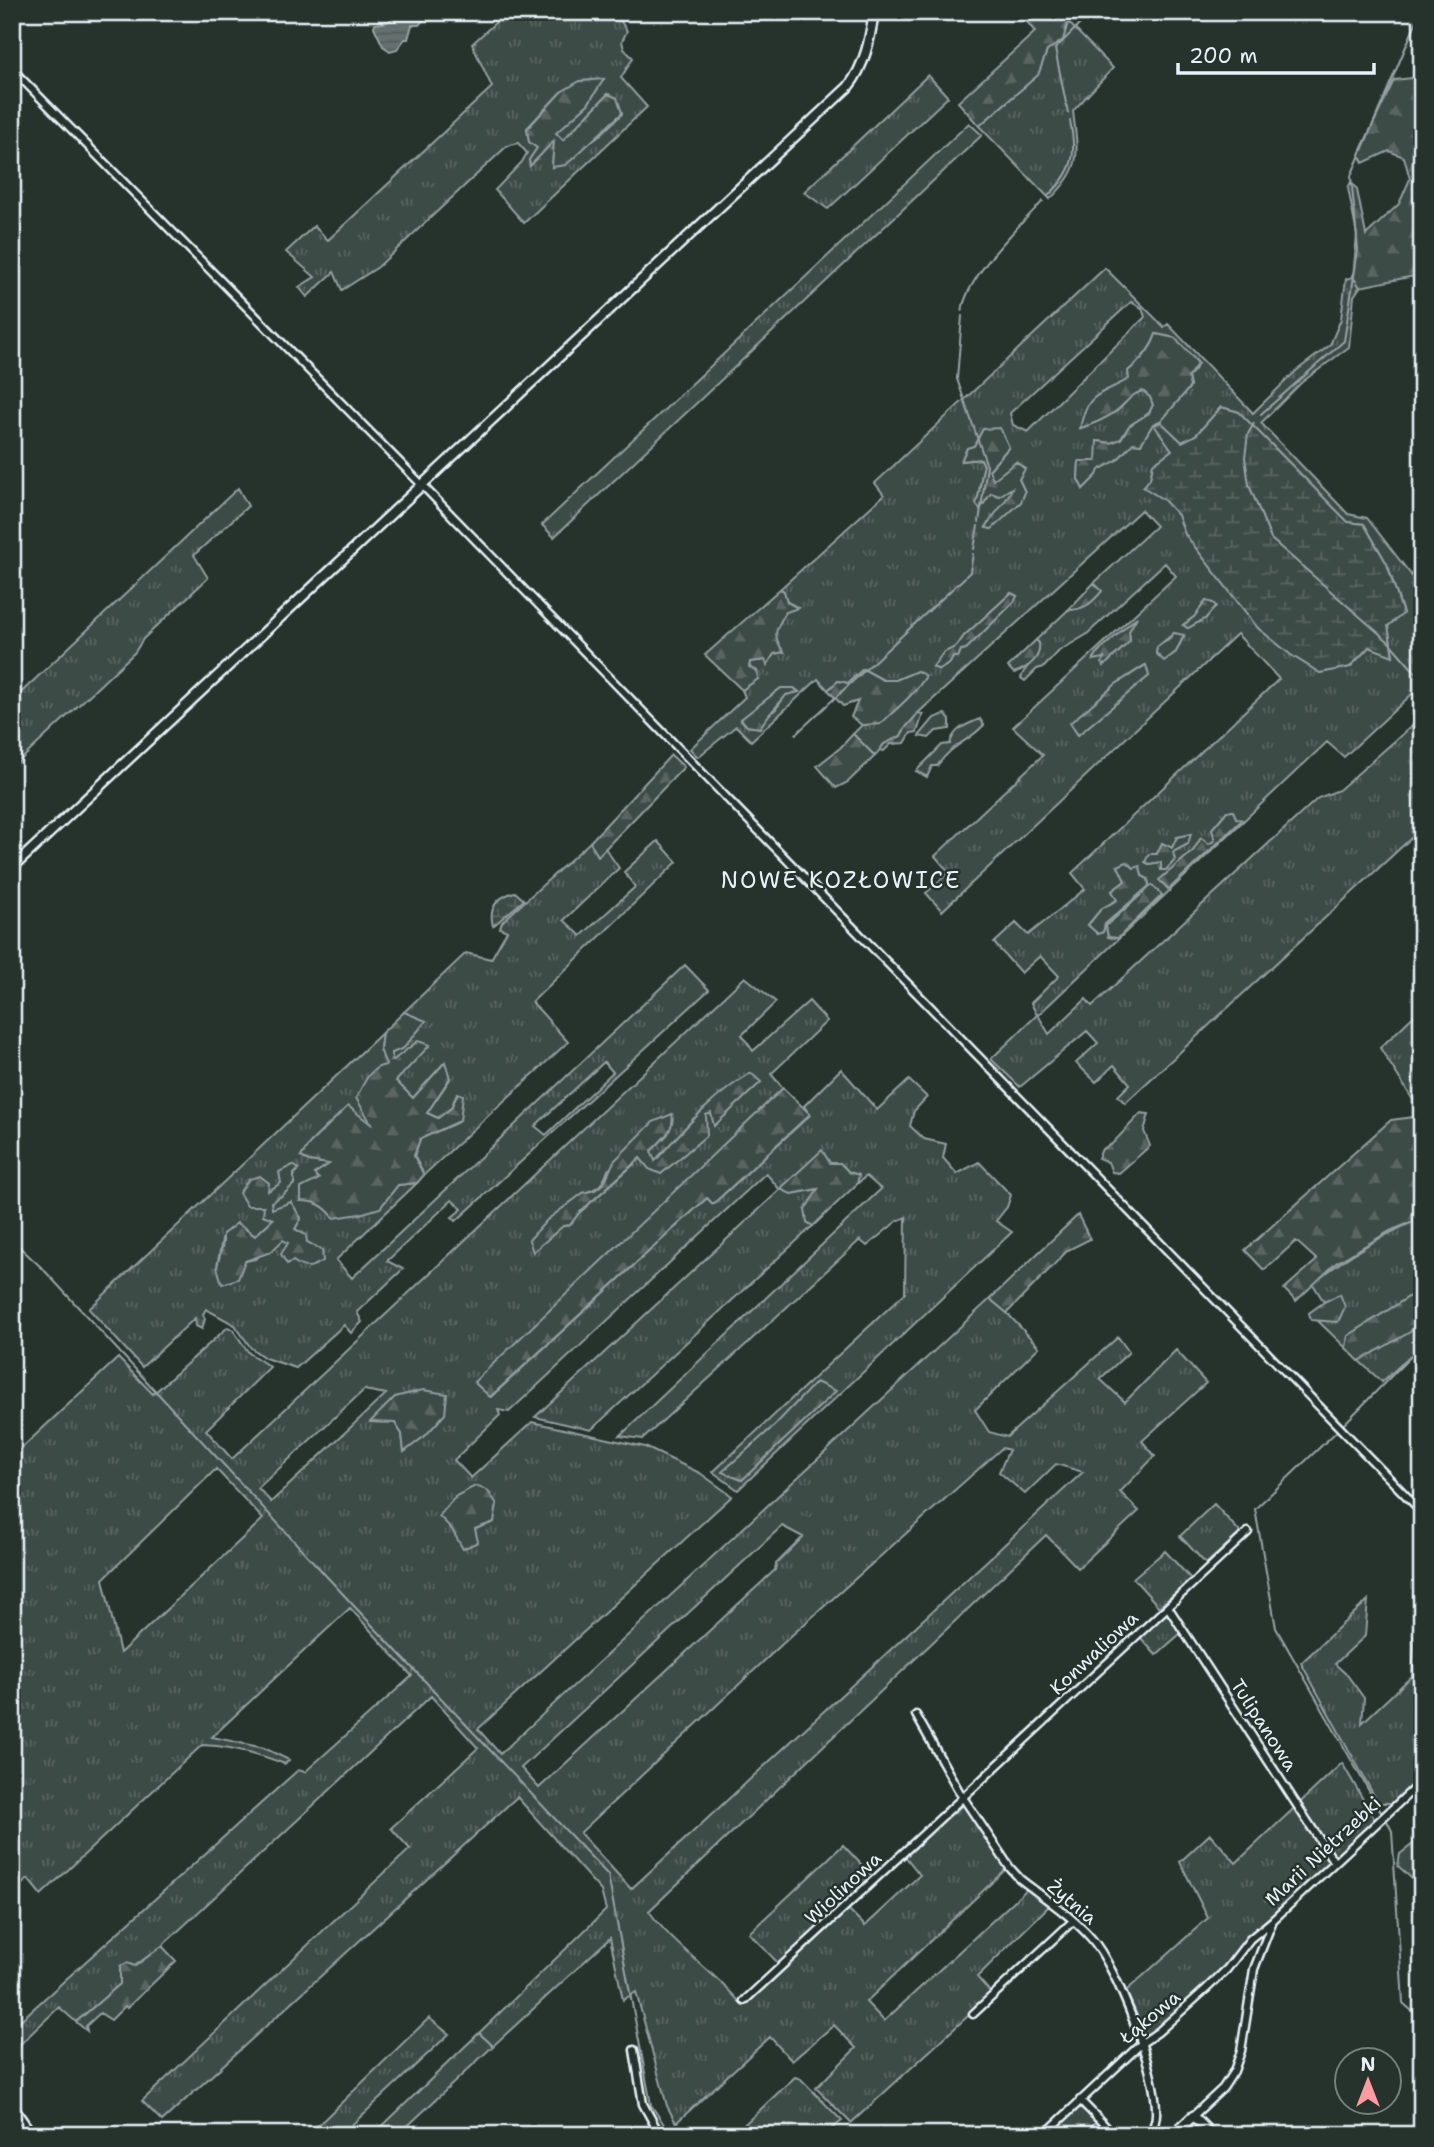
<svg xmlns="http://www.w3.org/2000/svg" width="1434" height="2147" font-family="'Shantell Sans',sans-serif">
<defs>
<pattern id="grass-tufts" width="24" height="20" patternUnits="userSpaceOnUse" patternTransform="scale(1.75)"><rect width="24" height="20" fill="#3e4b47"/><path d="M3 7l-1-3M5 7V3M7 7l1-3M15 17l-1-3M17 17v-4M19 17l1-3" fill="none" stroke="#5a6562"/></pattern>
<pattern id="forest-firs" width="22" height="20" patternUnits="userSpaceOnUse" patternTransform="scale(1.75)"><rect width="22" height="20" fill="#3e4b47"/><path d="M5 1l3.5 6h-7zM16 11l3.5 6h-7z" fill="#5a6562"/></pattern>
<pattern id="wetland-marsh" width="20" height="14" patternUnits="userSpaceOnUse" patternTransform="scale(1.75)"><rect width="20" height="14" fill="#3e4b47"/><path d="M1 5h8M5 5V1M11 12h8M15 12V8" fill="none" stroke="#5a6562"/></pattern>
<pattern id="water-rules" width="6" height="5" patternUnits="userSpaceOnUse" patternTransform="scale(1.75)"><rect width="6" height="5" fill="#636f6d"/><path d="M0 2.5h6" fill="none" stroke="#535a5a"/></pattern>
</defs>
<rect width="100%" height="100%" fill="#26332d"/>
<filter id="ink" filterUnits="userSpaceOnUse"><feTurbulence type="fractalNoise" baseFrequency=".0143" numOctaves="2"/><feDisplacementMap in="SourceGraphic" scale="14" xChannelSelector="R" yChannelSelector="G"/><feConvolveMatrix kernelMatrix="1 2 1 2 8 2 1 2 1" color-interpolation-filters="sRGB"/></filter>
<g filter="url(#ink)">
<path fill="url(#grass-tufts)" stroke="#939ea0" stroke-width="2" fill-rule="evenodd" d="M 507,12 L 615,12 L 627,31 L 622,41 L 624,49 L 633,58 L 621,78 L 647,107 L 524,223 L 495,190 L 522,162 L 527,153 L 518,143 L 507,146 L 378,267 L 342,290 L 334,272 L 307,297 L 299,287 L 315,277 L 286,252 L 314,226 L 328,240 L 492,87 L 472,44 ZM 603,80 L 588,104 L 556,132 L 562,141 L 608,94 L 617,98 L 622,114 L 597,138 L 552,167 L 554,140 L 530,165 L 529,160 L 537,148 L 529,142 L 527,128 L 561,92 Z
M 1068,22 L 1113,68 L 1073,111 C 1078,153 1083,168 1050,199 L 979,126 L 1038,75 L 1047,51 L 1063,40 Z
M 928,75 L 948,97 L 828,209 L 804,192 Z
M 969,123 L 982,135 L 554,537 L 542,525 Z
M 1105,268 L 1164,327 L 1168,324 L 1253,413 L 1296,371 L 1330,345 L 1341,319 L 1346,279 L 1353,277 L 1360,287 L 1354,296 L 1349,347 L 1302,382 L 1261,423 L 1348,514 L 1367,518 L 1422,589 L 1422,694 L 1412,694 L 1344,757 L 1327,742 L 1038,1015 L 1049,1034 L 1086,999 L 1092,1006 L 1318,798 L 1339,790 L 1422,717 L 1422,828 L 1125,1103 L 1118,1096 L 1130,1084 L 1114,1065 L 1096,1082 L 1076,1063 L 1098,1043 L 1087,1031 L 1020,1087 L 991,1059 L 1037,1015 L 1031,1003 L 1059,976 L 1040,956 L 1021,973 L 994,943 L 1016,923 L 1028,935 L 1085,889 L 1072,873 L 1279,679 L 1237,634 L 942,911 L 926,893 L 949,872 L 935,856 L 1043,755 L 1013,727 L 1176,576 L 1165,563 L 1086,635 L 1059,651 L 1044,667 L 1037,669 L 1025,681 L 1021,678 C 1025,663 1041,660 1039,643 L 1036,640 L 1068,610 C 1084,610 1092,603 1101,591 L 1094,583 L 1156,526 L 1141,510 L 918,713 C 912,722 905,726 901,736 L 884,744 L 875,756 L 853,734 L 862,725 L 880,724 C 896,709 914,695 925,677 L 917,671 L 896,680 L 883,680 L 863,669 L 848,683 L 838,681 L 828,690 L 818,679 L 751,741 L 736,726 L 698,757 L 690,749 L 745,697 L 742,690 L 758,679 L 757,671 L 749,667 L 750,662 L 766,660 L 768,664 L 774,654 L 783,652 L 776,640 L 774,631 L 786,612 L 797,607 L 787,602 L 784,591 L 780,589 L 884,495 L 875,483 ZM 1131,302 L 1142,308 L 1145,317 L 1028,432 L 1013,425 L 1010,413 ZM 1156,334 L 1175,338 L 1198,363 L 1195,370 L 1188,377 L 1190,387 L 1162,420 L 1153,424 L 1141,444 L 1133,443 L 1117,460 L 1098,470 L 1097,475 L 1083,489 L 1078,479 L 1079,461 L 1097,462 L 1097,441 L 1111,443 L 1121,439 L 1129,426 L 1149,413 L 1153,405 L 1150,397 L 1143,390 C 1130,394 1127,403 1117,411 C 1105,419 1094,424 1081,428 C 1085,393 1102,394 1129,379 L 1128,371 C 1140,361 1151,350 1156,334 ZM 1221,407 L 1239,412 L 1348,522 L 1364,524 L 1387,564 L 1403,613 L 1388,626 L 1393,655 L 1369,647 L 1350,667 L 1320,673 L 1291,655 L 1258,628 L 1185,534 L 1178,515 L 1164,500 L 1144,487 L 1150,479 L 1153,464 L 1172,450 L 1155,425 L 1161,423 L 1182,442 L 1196,435 ZM 983,429 L 1000,429 L 1009,447 L 989,470 L 993,481 L 1016,462 L 1025,469 L 1019,479 L 1025,492 L 1021,502 L 991,529 L 986,527 L 1009,498 L 1013,487 L 999,496 L 991,493 L 980,509 L 976,504 C 981,491 979,479 984,466 L 981,459 L 961,461 L 967,448 L 974,446 ZM 1011,593 L 1017,596 L 1014,602 L 966,649 L 961,650 L 958,657 L 953,657 L 950,663 L 939,670 L 933,667 L 943,654 L 957,646 L 964,636 ZM 1206,601 L 1215,606 L 1206,618 L 1188,628 L 1183,625 L 1194,617 ZM 1135,619 L 1129,631 L 1130,641 L 1104,666 L 1102,663 L 1105,657 L 1094,659 L 1098,652 ZM 1174,633 L 1184,636 L 1176,652 L 1164,660 L 1156,654 L 1157,647 ZM 1145,665 L 1149,676 L 1078,735 L 1071,723 L 1116,684 ZM 781,688 L 794,688 L 798,691 L 786,695 L 775,710 L 767,715 L 760,728 L 747,726 L 741,720 ZM 1227,811 L 1233,811 L 1236,818 L 1241,821 L 1168,889 L 1160,880 L 1193,851 L 1201,838 L 1209,844 L 1215,840 L 1212,829 ZM 1190,834 L 1187,844 L 1172,852 L 1175,860 L 1166,870 L 1162,870 L 1161,862 L 1149,864 L 1146,862 L 1149,854 L 1157,854 L 1162,843 L 1172,848 L 1177,837 ZM 1127,862 L 1134,868 L 1139,867 L 1142,876 L 1148,879 L 1149,886 L 1105,924 L 1103,932 L 1098,934 L 1088,925 L 1101,909 L 1117,900 L 1112,891 L 1125,881 L 1119,866 ZM 1152,885 L 1162,896 L 1118,938 L 1108,937 L 1106,926 Z
M 238,488 L 248,506 L 194,555 L 208,578 L 143,639 L 135,652 L 12,768 L 12,701 Z
M 658,841 L 677,862 L 532,1002 L 568,1042 L 424,1175 L 414,1156 L 420,1139 L 460,1121 L 457,1093 L 451,1108 L 438,1118 L 427,1113 L 450,1079 L 444,1063 L 413,1098 L 396,1081 L 418,1041 L 392,1062 L 392,1053 L 404,1047 L 425,1022 L 404,1012 L 466,953 L 491,959 L 507,931 L 500,928 L 502,922 L 590,842 L 598,855 L 605,848 L 619,868 L 564,920 L 581,936 L 635,887 L 624,872 Z
M 685,965 L 709,990 L 456,1221 L 452,1217 L 462,1209 L 452,1200 L 387,1261 L 403,1269 L 357,1312 L 362,1322 L 351,1333 L 344,1325 L 296,1368 L 265,1358 L 251,1348 L 235,1325 L 206,1309 L 203,1314 L 205,1319 L 202,1329 L 196,1326 L 195,1318 L 142,1367 L 89,1309 L 382,1033 L 380,1049 L 387,1065 L 373,1127 L 348,1106 L 310,1143 L 301,1157 L 309,1161 L 331,1164 L 315,1174 L 320,1179 L 301,1201 L 313,1201 L 328,1209 L 380,1208 L 398,1185 L 417,1183 L 336,1260 L 352,1278 ZM 604,1062 L 613,1072 L 546,1135 L 535,1126 ZM 260,1176 L 267,1192 L 281,1183 L 281,1177 L 283,1195 L 271,1202 L 272,1210 L 291,1202 L 301,1218 L 295,1229 L 306,1242 L 288,1243 L 283,1239 L 255,1259 L 217,1267 L 223,1234 L 244,1227 L 255,1236 L 273,1219 L 264,1206 Z
M 745,977 L 776,1002 L 742,1035 L 753,1051 L 809,1001 L 827,1021 L 771,1074 L 783,1088 L 475,1383 L 491,1397 L 707,1198 L 713,1204 L 810,1115 L 804,1106 L 841,1069 L 877,1110 L 909,1080 L 927,1097 L 914,1111 L 910,1126 L 924,1139 L 946,1144 L 943,1158 L 957,1174 L 979,1162 L 1011,1195 L 1007,1207 L 996,1221 L 1012,1232 L 738,1490 L 713,1472 L 905,1293 L 906,1217 L 897,1221 L 867,1246 L 860,1240 L 643,1439 L 620,1436 L 881,1189 L 866,1176 L 857,1184 L 858,1175 L 849,1172 L 840,1163 L 791,1194 L 819,1189 L 807,1222 L 813,1226 L 591,1430 L 535,1417 L 780,1190 L 766,1173 L 509,1412 L 498,1410 L 500,1415 L 454,1460 L 471,1478 L 532,1422 L 645,1447 L 700,1473 L 732,1496 L 478,1729 L 500,1754 L 990,1299 L 1007,1313 L 1039,1347 L 975,1410 L 989,1432 L 1007,1437 L 1118,1337 L 1129,1352 L 1100,1379 L 1125,1402 L 1176,1350 L 1206,1383 L 1142,1441 L 1155,1456 L 1120,1492 L 1139,1511 L 1078,1568 L 1046,1535 L 649,1911 C 675,1948 715,1971 743,2006 L 847,1908 L 865,1926 L 920,1875 L 905,1856 L 934,1828 L 963,1805 L 1007,1868 L 866,2002 L 884,2021 L 1027,1889 L 1049,1906 L 977,1977 L 992,1994 L 851,2123 L 816,2088 L 856,2048 L 834,2025 L 792,2061 L 770,2037 L 676,2123 L 667,2106 L 636,1992 L 623,2000 L 610,1938 L 493,2046 L 479,2033 L 606,1910 L 601,1891 L 517,1797 L 162,2121 L 142,2101 L 410,1849 L 391,1828 L 478,1748 L 431,1696 L 162,1946 L 135,1966 L 120,1984 L 76,2022 L 59,2007 L 12,2052 L 12,2028 L 298,1770 L 305,1772 L 412,1676 L 350,1608 L 212,1737 L 264,1748 L 289,1760 L 285,1764 C 257,1753 232,1746 202,1745 L 41,1895 L 28,1879 L 12,1893 L 12,1861 L 18,1855 L 12,1849 L 12,1457 L 118,1358 L 153,1394 L 228,1327 L 233,1330 L 249,1353 L 270,1367 L 206,1430 L 232,1459 ZM 761,1082 L 714,1125 L 711,1113 L 706,1115 L 649,1168 L 641,1158 L 579,1213 L 570,1224 L 563,1226 L 583,1193 C 598,1189 603,1185 608,1170 L 669,1133 L 651,1151 L 655,1161 L 694,1118 ZM 364,1390 L 386,1394 L 271,1502 L 258,1488 ZM 835,1391 L 742,1480 L 723,1472 L 774,1426 ZM 395,1423 L 426,1435 L 404,1451 L 402,1434 ZM 1002,1448 L 1009,1450 L 999,1472 L 1025,1494 L 1056,1464 L 1083,1472 L 631,1889 L 580,1833 L 792,1635 ZM 216,1469 L 263,1519 L 120,1653 L 103,1579 ZM 494,1522 L 475,1529 L 463,1548 L 451,1527 ZM 782,1526 L 803,1537 L 776,1564 L 775,1570 L 539,1788 L 521,1768 Z
M 1422,1008 L 1422,1114 L 1380,1048 Z
M 1422,1218 L 1422,1280 L 1413,1294 L 1348,1336 L 1346,1348 L 1317,1320 L 1338,1322 L 1340,1295 L 1324,1302 L 1313,1284 C 1346,1255 1382,1235 1422,1218 Z
M 1422,1319 L 1422,1345 L 1382,1382 L 1359,1361 L 1409,1332 Z
M 1214,1504 L 1239,1531 L 1239,1534 L 1206,1564 L 1180,1536 Z
M 1165,1551 L 1191,1579 L 1159,1607 L 1133,1578 Z
M 1368,1600 L 1365,1636 L 1335,1664 L 1347,1675 L 1364,1698 L 1362,1723 L 1412,1676 L 1415,1634 L 1422,1642 L 1422,1777 L 1393,1803 L 1378,1803 L 1301,1663 Z
M 1167,1614 L 1181,1633 L 1156,1655 L 1140,1637 L 1163,1615 Z
M 1342,1763 L 1375,1820 L 1249,1936 L 1224,1969 L 1152,2034 L 1146,2035 L 1126,1991 L 1208,1918 L 1180,1862 L 1210,1834 L 1236,1863 Z
M 1422,1837 L 1422,1888 L 1398,1866 L 1400,1854 Z
M 843,1845 L 874,1878 L 780,1965 L 749,1933 Z
M 429,2018 L 449,2034 L 341,2135 L 308,2135 Z
M 795,2077 L 801,2079 L 842,2121 L 823,2135 L 733,2135 Z
M 1074,2108 L 1081,2108 L 1097,2121 L 1082,2135 L 1046,2135 Z"/>
<path fill="url(#forest-firs)" stroke="#939ea0" stroke-width="2" d="M 1019,12 L 1058,12 L 1068,22 L 1063,40 L 1047,51 L 1038,75 L 979,126 L 958,102 L 1035,32 Z
M 1422,77 L 1422,272 L 1419,275 L 1360,287 L 1353,277 L 1357,235 L 1348,188 L 1351,182 L 1357,190 L 1366,235 L 1399,204 L 1410,179 L 1404,157 L 1389,151 L 1363,163 L 1359,154 L 1394,80 Z
M 604,79 L 588,104 L 556,133 L 563,140 L 608,94 L 617,98 L 622,113 L 566,165 L 552,167 L 554,141 L 530,166 L 529,160 L 537,148 L 529,142 L 527,129 L 561,92 L 580,81 Z
M 1156,334 L 1175,338 L 1198,363 L 1188,377 L 1190,387 L 1162,420 L 1153,424 L 1141,444 L 1133,443 L 1117,460 L 1099,470 L 1097,475 L 1083,489 L 1078,479 L 1079,461 L 1096,461 L 1097,441 L 1111,443 L 1121,439 L 1129,426 L 1149,413 L 1153,405 L 1150,397 L 1143,391 C 1130,394 1127,403 1116,411 C 1105,419 1094,424 1080,428 C 1088,391 1099,396 1129,379 L 1128,371 C 1140,361 1151,350 1156,334 Z
M 1000,428 L 1009,447 L 989,470 L 993,480 L 1016,462 L 1025,469 L 1019,479 L 1025,492 L 1021,502 L 992,529 L 986,528 C 993,513 1007,503 1012,488 L 999,496 L 991,493 L 980,509 L 976,504 C 981,491 980,479 984,465 L 981,459 L 961,461 L 967,448 L 974,446 L 983,429 Z
M 1094,583 L 1102,591 C 1092,603 1084,610 1068,610 Z
M 780,589 L 784,591 L 787,602 L 798,608 L 786,612 C 776,628 771,636 784,652 L 774,654 L 767,665 L 765,660 L 750,662 L 749,667 L 757,671 L 758,679 L 742,690 L 705,655 Z
M 1011,593 L 1017,596 L 1014,602 L 966,649 L 961,650 L 958,657 L 953,657 L 950,663 L 939,670 L 933,667 L 943,653 L 957,646 L 964,636 Z
M 1206,601 L 1213,603 L 1216,606 L 1206,618 L 1188,628 L 1183,625 L 1194,617 Z
M 1137,617 L 1129,631 L 1130,641 L 1104,666 L 1102,663 L 1104,658 L 1093,660 L 1098,652 Z
M 1174,633 L 1184,635 L 1176,652 L 1164,661 L 1156,653 L 1157,647 L 1168,640 Z
M 1036,640 L 1039,643 C 1041,659 1028,668 1014,673 L 1008,667 Z
M 1146,665 L 1149,676 L 1078,735 L 1070,723 L 1116,684 Z
M 863,669 L 883,680 L 896,680 L 917,671 L 926,676 C 914,695 896,709 880,724 L 862,725 L 851,717 L 858,701 L 843,706 L 828,690 L 838,681 L 848,683 Z
M 781,688 L 794,688 L 799,692 L 786,695 C 777,707 767,715 760,728 L 747,726 L 741,719 Z
M 918,713 L 923,714 L 917,732 L 911,733 L 905,743 L 891,744 L 884,751 L 880,750 L 884,744 L 901,736 C 905,726 912,722 918,713 Z
M 945,714 L 950,720 L 950,729 L 936,731 L 929,738 L 919,736 L 934,718 Z
M 980,719 L 984,725 C 967,743 953,743 937,766 L 932,766 L 927,777 L 916,771 L 942,745 L 950,744 C 954,728 966,725 980,719 Z
M 853,734 L 875,756 L 848,782 L 836,788 L 817,766 L 840,748 Z
M 671,755 L 684,767 L 598,856 L 590,842 Z
M 1227,811 L 1233,811 L 1236,818 L 1242,820 L 1169,889 L 1159,880 L 1193,851 L 1201,838 L 1209,844 L 1215,840 L 1212,829 Z
M 1191,834 L 1188,844 L 1173,852 L 1175,860 L 1166,870 L 1161,870 L 1161,862 L 1149,864 L 1145,862 L 1149,854 L 1157,854 L 1162,843 L 1172,848 L 1177,837 Z
M 1127,862 L 1134,868 L 1140,866 L 1142,876 L 1148,879 L 1149,886 L 1105,924 L 1103,932 L 1098,934 L 1088,925 L 1101,909 L 1117,900 L 1112,891 L 1125,881 L 1118,866 Z
M 1152,885 L 1162,895 L 1118,938 L 1108,937 L 1106,926 Z
M 404,1012 L 426,1021 L 404,1048 L 392,1053 L 392,1061 L 418,1041 L 430,1045 L 396,1081 L 413,1098 L 445,1062 L 450,1078 L 427,1113 L 438,1118 L 451,1108 L 458,1093 L 463,1095 L 460,1121 L 420,1139 L 414,1156 L 424,1175 L 417,1183 L 398,1185 L 380,1208 L 360,1214 L 334,1218 C 325,1206 316,1201 301,1201 L 301,1188 L 319,1179 L 314,1174 L 329,1164 L 309,1161 L 301,1157 L 310,1143 L 348,1106 L 372,1125 L 356,1098 C 364,1084 369,1067 386,1065 L 380,1049 L 382,1033 Z
M 751,1073 L 761,1082 L 714,1126 L 711,1113 L 706,1115 L 707,1135 L 661,1174 L 649,1169 L 640,1158 L 579,1213 L 570,1225 L 563,1226 L 533,1252 L 529,1240 L 547,1220 L 583,1193 L 595,1190 L 604,1183 L 614,1161 L 653,1122 L 672,1114 C 676,1130 661,1140 651,1151 L 655,1161 C 685,1128 713,1095 751,1073 Z
M 783,1088 L 810,1114 L 713,1204 L 707,1198 L 490,1397 L 474,1382 Z
M 1141,1113 L 1149,1114 L 1144,1131 L 1150,1146 L 1119,1173 L 1112,1172 L 1108,1162 L 1098,1158 L 1102,1149 L 1112,1144 Z
M 1414,1117 L 1422,1121 L 1422,1218 L 1390,1231 L 1336,1263 L 1296,1301 L 1284,1289 L 1317,1260 L 1296,1241 L 1264,1270 L 1245,1250 L 1391,1120 Z
M 822,1150 L 830,1163 L 840,1163 L 849,1172 L 859,1175 L 857,1184 L 813,1226 L 807,1222 L 805,1210 L 818,1189 L 791,1194 L 780,1189 Z
M 293,1165 L 299,1169 L 294,1174 L 294,1184 L 283,1195 L 271,1202 L 272,1209 L 291,1202 L 301,1218 L 295,1229 L 306,1235 L 307,1242 L 322,1250 L 323,1261 C 311,1268 305,1270 293,1261 L 287,1264 L 281,1254 L 288,1243 L 283,1240 L 271,1252 L 245,1261 L 238,1279 L 222,1284 L 217,1267 L 223,1243 L 223,1234 L 237,1223 L 255,1236 L 273,1219 L 263,1215 L 264,1206 L 247,1206 L 239,1193 L 249,1179 L 260,1176 L 269,1183 L 268,1191 L 281,1183 L 279,1172 Z
M 1078,1215 L 1090,1239 L 1068,1250 L 1007,1313 L 990,1299 Z
M 1422,1280 L 1422,1319 L 1410,1332 L 1359,1361 L 1346,1348 L 1348,1336 L 1413,1294 Z
M 1340,1294 L 1345,1307 L 1338,1322 L 1311,1320 L 1309,1313 L 1324,1302 Z
M 816,1382 L 836,1391 L 742,1480 L 722,1472 L 774,1426 Z
M 423,1390 L 447,1394 L 445,1414 L 426,1435 L 404,1452 L 402,1434 L 395,1423 L 370,1422 L 395,1397 Z
M 475,1486 L 487,1490 L 497,1504 L 494,1522 L 475,1529 L 478,1542 L 463,1549 L 451,1528 L 439,1516 L 456,1496 Z
M 162,1946 L 176,1961 L 127,2008 L 125,2006 L 111,2020 L 100,2013 L 86,2026 L 87,2031 L 76,2022 L 120,1984 L 120,1966 L 127,1963 L 135,1966 Z
M 479,2033 L 493,2046 L 398,2135 L 373,2135 Z"/>
<path fill="url(#wetland-marsh)" stroke="#939ea0" stroke-width="2" d="M 1221,407 L 1239,412 L 1348,522 L 1364,524 L 1387,564 L 1403,614 L 1388,626 L 1393,656 L 1369,647 L 1350,667 L 1320,673 L 1291,655 L 1258,628 L 1185,534 L 1178,515 L 1164,500 L 1143,487 L 1150,479 L 1153,464 L 1172,450 L 1154,425 L 1161,422 L 1182,442 L 1196,435 Z
M 515,892 L 524,900 L 493,926 C 488,907 497,897 515,892 Z"/>
<path fill="url(#water-rules)" stroke="#98a3a5" stroke-width="2" d="M 396,12 L 429,12 L 429,14 L 419,25 L 412,25 L 408,39 L 405,39 L 397,49 L 390,51 L 383,46 L 374,27 L 375,24 C 386,22 390,24 396,12 Z"/>
<g fill="none" stroke-linecap="round" stroke-linejoin="round">
<path stroke="#98a3a5" stroke-width="2" d="M 1068,113 L 1055,49 L 1092,12
M 1048,196 C 1074,171 1077,155 1070,121
M 962,311 C 967,276 1018,227 1043,201
M 962,316 L 957,379 L 987,466 L 979,522
M 1261,414 L 1344,341 L 1358,250 L 1351,176 L 1418,18 L 1422,14
M 1254,423 L 1248,434 L 1245,457 L 1249,485 L 1271,539 L 1389,642 L 1422,680
M 974,549 L 978,526
M 796,734 L 963,579 L 970,572 L 973,554
M 12,1240 L 43,1269 L 354,1606 L 608,1875 L 651,2105 L 671,2135
M 1344,1424 L 1422,1345
M 1336,1432 L 1255,1509 L 1276,1628 L 1381,1812
M 1386,1819 L 1392,1831 L 1403,2003 L 1422,2020"/>
<defs>
<path id="minor" d="M 12,69 L 422,485 L 1422,1512
M 1168,1607 L 1334,1862
M 916,1715 L 960,1793 L 1010,1868 L 1020,1879 C 1044,1898 1071,1915 1091,1938 C 1117,1967 1158,2075 1156,2114 C 1156,2122 1153,2128 1150,2135
M 744,2001 L 1248,1532
M 973,2014 L 1073,1921
M 634,2050 L 643,2104 L 660,2135
M 1080,2100 L 1114,2135
M 1193,2116 L 1223,2088 L 1234,2071 L 1241,2051 L 1254,1969 L 1273,1920 L 1422,1781
M 1044,2135 L 1142,2043 L 1158,2032 L 1206,1989 L 1227,1969 L 1250,1939 L 1272,1921"/>
<path id="tertiary" d="M 12,868 L 848,87 C 865,66 870,39 874,12
M 12,2106 L 32,2135
M 1173,2135 L 1193,2116 L 1212,2135"/>
</defs>
<use href="#minor" stroke="#e8f1f8" stroke-width="11"/>
<use href="#tertiary" stroke="#e8f1f8" stroke-width="13"/>
<use href="#minor" stroke="#26332d" stroke-width="6"/>
<use href="#tertiary" stroke="#26332d" stroke-width="8"/>
</g>
</g>
<g text-anchor="middle" dominant-baseline="central" stroke-width="5" stroke-linejoin="round" paint-order="stroke">
<g font-size="19" fill="#e8f1f8" stroke="#26332d">
<text transform="translate(1094 1653) rotate(-43)">Konwaliowa</text>
<text transform="translate(1264 1725) rotate(57)">Tulipanowa</text>
<text transform="translate(1323 1851) rotate(-43)">Marii Nietrzebki</text>
<text transform="translate(843 1888) rotate(-43)">Wiolinowa</text>
<text transform="translate(1072 1902) rotate(40)">Żytnia</text>
<text transform="translate(1150 2017) rotate(-40)">Łąkowa</text>
</g>
<g font-size="23" letter-spacing="2" fill="#e8f1f8" stroke="#26332d">
<text x="841" y="880">NOWE KOZŁOWICE</text>
</g>
</g>
<rect width="1434" height="2147" fill="none" stroke="#26332d" stroke-width="42"/>
<rect x="21" y="21" width="1392" height="2105" fill="none" stroke="#e8f1f8" stroke-width="2.5" filter="url(#ink)"/>
<g transform="translate(1368 2081)"><circle r="33" fill="#26332d" stroke="#747f7e" stroke-width="2"/>
<path d="M0-5L12 26L0 18L-12 26Z" fill="#ff9aa2"/>
<text y="-10" font-size="19" font-weight="bold" text-anchor="middle" fill="#e8f1f8">N</text>
</g>
<path d="M1178 63v10h196v-10" fill="none" stroke="#e8f1f8" stroke-width="3.5"/>
<text x="1189" y="63" font-size="21" fill="#e8f1f8" stroke="#26332d" stroke-width="5" paint-order="stroke">200 m</text>
</svg>
